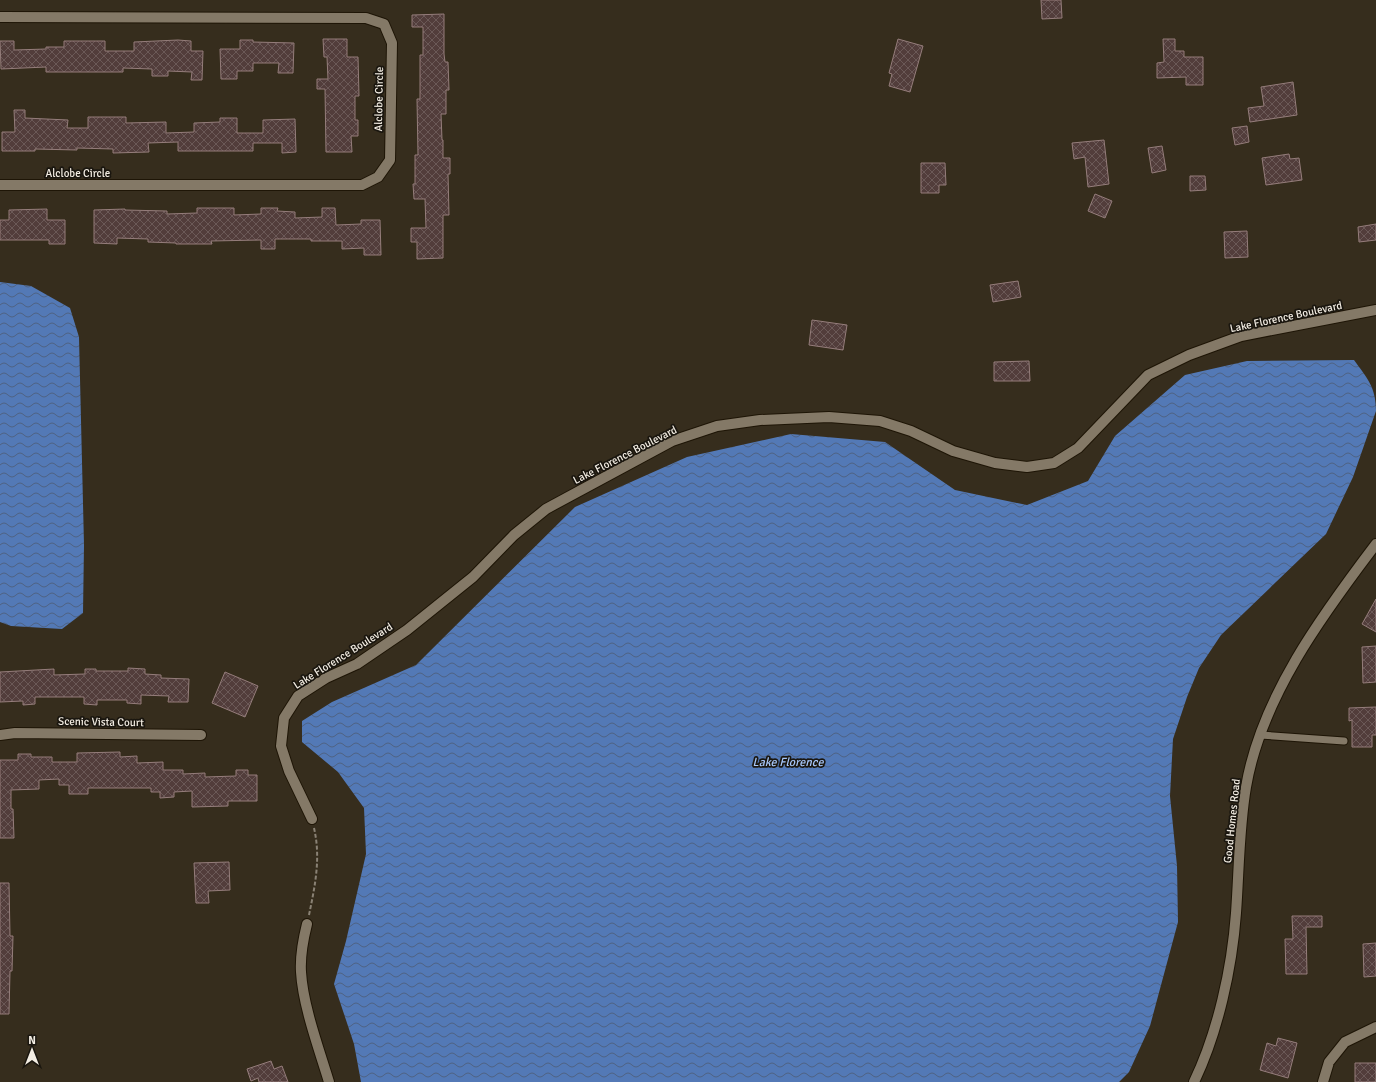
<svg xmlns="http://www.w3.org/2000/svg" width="1376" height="1082" font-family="Signika,sans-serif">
<defs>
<pattern id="water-waves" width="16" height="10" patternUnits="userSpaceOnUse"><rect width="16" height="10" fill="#5379b6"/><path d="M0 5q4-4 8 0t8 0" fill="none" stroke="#4e6283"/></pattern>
<pattern id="building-cross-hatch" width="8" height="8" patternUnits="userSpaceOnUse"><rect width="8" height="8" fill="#523d3b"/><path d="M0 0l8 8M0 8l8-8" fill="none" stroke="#6b5957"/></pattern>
</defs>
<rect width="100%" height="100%" fill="#362d1d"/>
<path fill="url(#water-waves)" d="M 0,282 L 31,286 L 70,308 L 79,337 L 84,545 L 83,613 L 62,629 L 11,626 L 0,622 Z
M 1354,360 C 1367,378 1376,387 1376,411 L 1353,477 L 1326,534 L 1221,635 L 1199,668 L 1187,697 L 1173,739 L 1170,796 L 1177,866 L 1178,922 L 1150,1026 L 1129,1072 L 1119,1082 L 361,1082 L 354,1044 L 334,984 L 346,941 L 366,854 L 364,808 L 338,772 L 302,742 L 302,721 L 332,702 L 416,665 L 575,507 L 687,457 L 791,434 L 885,442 L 955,490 L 1027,505 L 1088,481 L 1115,436 L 1185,375 L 1247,361 Z"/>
<path fill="url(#building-cross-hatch)" stroke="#957d7b" d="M 1041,0 L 1061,0 L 1062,18 L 1042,19 Z
M 444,14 L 444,54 L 445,62 L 448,62 L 449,90 L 446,90 L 446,114 L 441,114 L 442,140 L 443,140 L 443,158 L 450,158 L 450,174 L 448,174 L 449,215 L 443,215 L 443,258 L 417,259 L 417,242 L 411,242 L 411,228 L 426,228 L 425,199 L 414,199 L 413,184 L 415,184 L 415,155 L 418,155 L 417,99 L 420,99 L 420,55 L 423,55 L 423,27 L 412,27 L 412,15 Z
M 323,39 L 347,39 L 347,57 L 358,57 L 359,96 L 355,96 L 355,120 L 358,120 L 358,136 L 351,136 L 352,152 L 326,152 L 325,89 L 317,89 L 317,79 L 328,79 L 327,57 L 324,57 Z
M 898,39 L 923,46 L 910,92 L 889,86 L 892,74 L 889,73 Z
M 1163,39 L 1175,39 L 1175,51 L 1184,51 L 1184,57 L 1203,57 L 1203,85 L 1186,85 L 1186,77 L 1157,78 L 1157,63 L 1164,62 Z
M 178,40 L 191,41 L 191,51 L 203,51 L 202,80 L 191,80 L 192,72 L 168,71 L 168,76 L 152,76 L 152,69 L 123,68 L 123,72 L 46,72 L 46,67 L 1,69 L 0,41 L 14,41 L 14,50 L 46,49 L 46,47 L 64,47 L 64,41 L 105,41 L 105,51 L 134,51 L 134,42 Z
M 240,40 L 253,40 L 253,42 L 294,43 L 293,73 L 278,73 L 279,63 L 253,63 L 253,71 L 237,71 L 237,79 L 221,79 L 220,49 L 240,49 Z
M 1293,82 L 1297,115 L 1250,122 L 1248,108 L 1264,106 L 1261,87 Z
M 14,110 L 25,110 L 25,118 L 68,120 L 67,128 L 88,128 L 88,117 L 126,117 L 126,123 L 166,122 L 166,133 L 194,132 L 194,123 L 220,122 L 220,118 L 237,118 L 237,133 L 263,133 L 263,120 L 295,119 L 296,152 L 282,153 L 282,143 L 253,143 L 253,151 L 178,151 L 178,142 L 148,143 L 149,152 L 113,153 L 113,149 L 77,148 L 77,150 L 35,149 L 35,151 L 2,151 L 2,132 L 15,132 Z
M 1247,126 L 1249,142 L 1235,145 L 1232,128 Z
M 1104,140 L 1109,184 L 1088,187 L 1085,157 L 1074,159 L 1072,143 Z
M 1162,146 L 1166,170 L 1152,173 L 1148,148 Z
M 1289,154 L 1290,159 L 1299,158 L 1302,180 L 1266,185 L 1262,158 Z
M 921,163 L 945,163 L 946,185 L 939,185 L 939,193 L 921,193 Z
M 1190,176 L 1205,176 L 1206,190 L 1190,191 Z
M 1095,194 L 1112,201 L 1105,218 L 1088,211 Z
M 197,208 L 234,208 L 234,215 L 261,214 L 261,208 L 278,208 L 277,211 L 295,212 L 295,218 L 322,217 L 322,208 L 335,208 L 336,225 L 361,224 L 361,220 L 380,220 L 381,255 L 364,255 L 364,248 L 342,249 L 342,241 L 311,241 L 311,239 L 275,239 L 275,249 L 261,249 L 261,240 L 211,241 L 212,244 L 176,244 L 176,243 L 148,242 L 148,239 L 117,238 L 117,244 L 94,243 L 94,210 L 125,209 L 125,210 L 167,211 L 167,214 L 197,213 Z
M 47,209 L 47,220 L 65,220 L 65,244 L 49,244 L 49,240 L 0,240 L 0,220 L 9,220 L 9,210 Z
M 1376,224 L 1376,240 L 1359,242 L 1358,227 Z
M 1247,231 L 1248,257 L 1225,258 L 1224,232 Z
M 1018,281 L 1021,297 L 993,302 L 990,285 Z
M 812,320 L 847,325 L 843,350 L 809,345 Z
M 1029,361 L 1030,381 L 994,381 L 994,362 Z
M 1376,599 L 1376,632 L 1362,624 Z
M 1376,646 L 1376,682 L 1363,683 L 1362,647 Z
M 128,668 L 145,669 L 145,674 L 161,675 L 161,678 L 189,679 L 188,702 L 168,702 L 169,696 L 141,695 L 141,704 L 127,703 L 127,700 L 97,700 L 97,705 L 84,704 L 84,697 L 35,697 L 35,704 L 23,705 L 23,701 L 0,702 L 0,672 L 54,669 L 54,675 L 85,674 L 85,669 L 96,669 L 96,671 L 128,671 Z
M 225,672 L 258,686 L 245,717 L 212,703 Z
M 1376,707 L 1376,735 L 1372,735 L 1372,747 L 1352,747 L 1352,720 L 1349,721 L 1349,708 Z
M 120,752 L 120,757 L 137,756 L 137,763 L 163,762 L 163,770 L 183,770 L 183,774 L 205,773 L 205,777 L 236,776 L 236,770 L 248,770 L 248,775 L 257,775 L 257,801 L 228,801 L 228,806 L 192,807 L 192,791 L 174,792 L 174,797 L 160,798 L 160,792 L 151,792 L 151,788 L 88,788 L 88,794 L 69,794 L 69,785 L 59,785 L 59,779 L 39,780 L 39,789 L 11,790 L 11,809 L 13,809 L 14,838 L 0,838 L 0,760 L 18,760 L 18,754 L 31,754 L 31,757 L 52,757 L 52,762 L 77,762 L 77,753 Z
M 229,862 L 230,890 L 208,891 L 209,903 L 196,903 L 194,863 Z
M 0,883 L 9,883 L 10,936 L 13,936 L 12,971 L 10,971 L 9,1014 L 0,1014 Z
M 1292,916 L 1322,916 L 1322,927 L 1306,927 L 1307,974 L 1286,974 L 1285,939 L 1293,939 Z
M 1376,943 L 1376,976 L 1364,977 L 1363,944 Z
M 1278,1038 L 1297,1043 L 1288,1078 L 1260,1070 L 1267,1043 L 1276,1046 Z
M 271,1061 L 274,1069 L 282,1066 L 288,1082 L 259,1082 L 258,1078 L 251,1081 L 247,1069 Z
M 1355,1063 L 1376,1063 L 1376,1082 L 1355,1082 Z"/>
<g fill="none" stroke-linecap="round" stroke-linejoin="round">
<defs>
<path id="service" d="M 1260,735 L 1344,741"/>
<path id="minor" d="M 0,17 L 366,18 L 384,24 L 392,43 L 390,160 L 378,177 L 362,185 L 0,185
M 0,735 L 15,733 L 201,735
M 312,819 L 289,771 L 281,746 L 284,718 L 298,696 L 326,678 L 357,664 L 407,630 L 473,577 L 514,535 L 546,509 L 672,441 L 717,426 L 760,420 L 829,417 L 880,421 L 911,431 L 953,451 L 995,463 L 1027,467 L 1054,463 L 1078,448 L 1148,375 L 1189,355 L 1241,336 L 1376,310
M 307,924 C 303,940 300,956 301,972 C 303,1006 319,1049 329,1082
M 1323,1082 L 1329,1062 L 1345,1042 L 1376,1027"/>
<path id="tertiary" d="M 1194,1082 C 1218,1032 1232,968 1236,913 C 1239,871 1239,828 1246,787 C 1261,698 1322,615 1376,544"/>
</defs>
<use href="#service" stroke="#1e1506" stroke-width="9"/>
<use href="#minor" stroke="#1e1506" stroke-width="12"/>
<use href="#tertiary" stroke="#1e1506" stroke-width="12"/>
<path stroke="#8a8275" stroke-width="2" stroke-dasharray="4 2" stroke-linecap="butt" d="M 309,915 C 315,886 321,858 314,828"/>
<use href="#service" stroke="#847967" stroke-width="7"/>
<use href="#minor" stroke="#847967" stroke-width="10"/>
<use href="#tertiary" stroke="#847967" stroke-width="10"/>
</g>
<g text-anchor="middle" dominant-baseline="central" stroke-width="3.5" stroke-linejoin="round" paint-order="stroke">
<g font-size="11" fill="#f3ede3" stroke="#1a160f">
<text transform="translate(379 99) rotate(-89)">Alclobe Circle</text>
<text x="78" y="173">Alclobe Circle</text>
<text transform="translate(1286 317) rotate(-12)">Lake Florence Boulevard</text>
<text transform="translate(625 455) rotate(-27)">Lake Florence Boulevard</text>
<text transform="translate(343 656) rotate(-32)">Lake Florence Boulevard</text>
<text transform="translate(101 722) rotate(1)">Scenic Vista Court</text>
<text transform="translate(1232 821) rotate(-84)">Good Homes Road</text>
</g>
<g font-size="12" font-style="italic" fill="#a7c7fa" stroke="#1a160f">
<text x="788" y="762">Lake Florence</text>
</g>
</g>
<g transform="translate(32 1050)" stroke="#1a160f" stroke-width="3" paint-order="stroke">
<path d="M0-3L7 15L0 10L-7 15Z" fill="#f3ede3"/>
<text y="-6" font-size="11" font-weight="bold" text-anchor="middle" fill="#f3ede3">N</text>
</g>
</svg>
